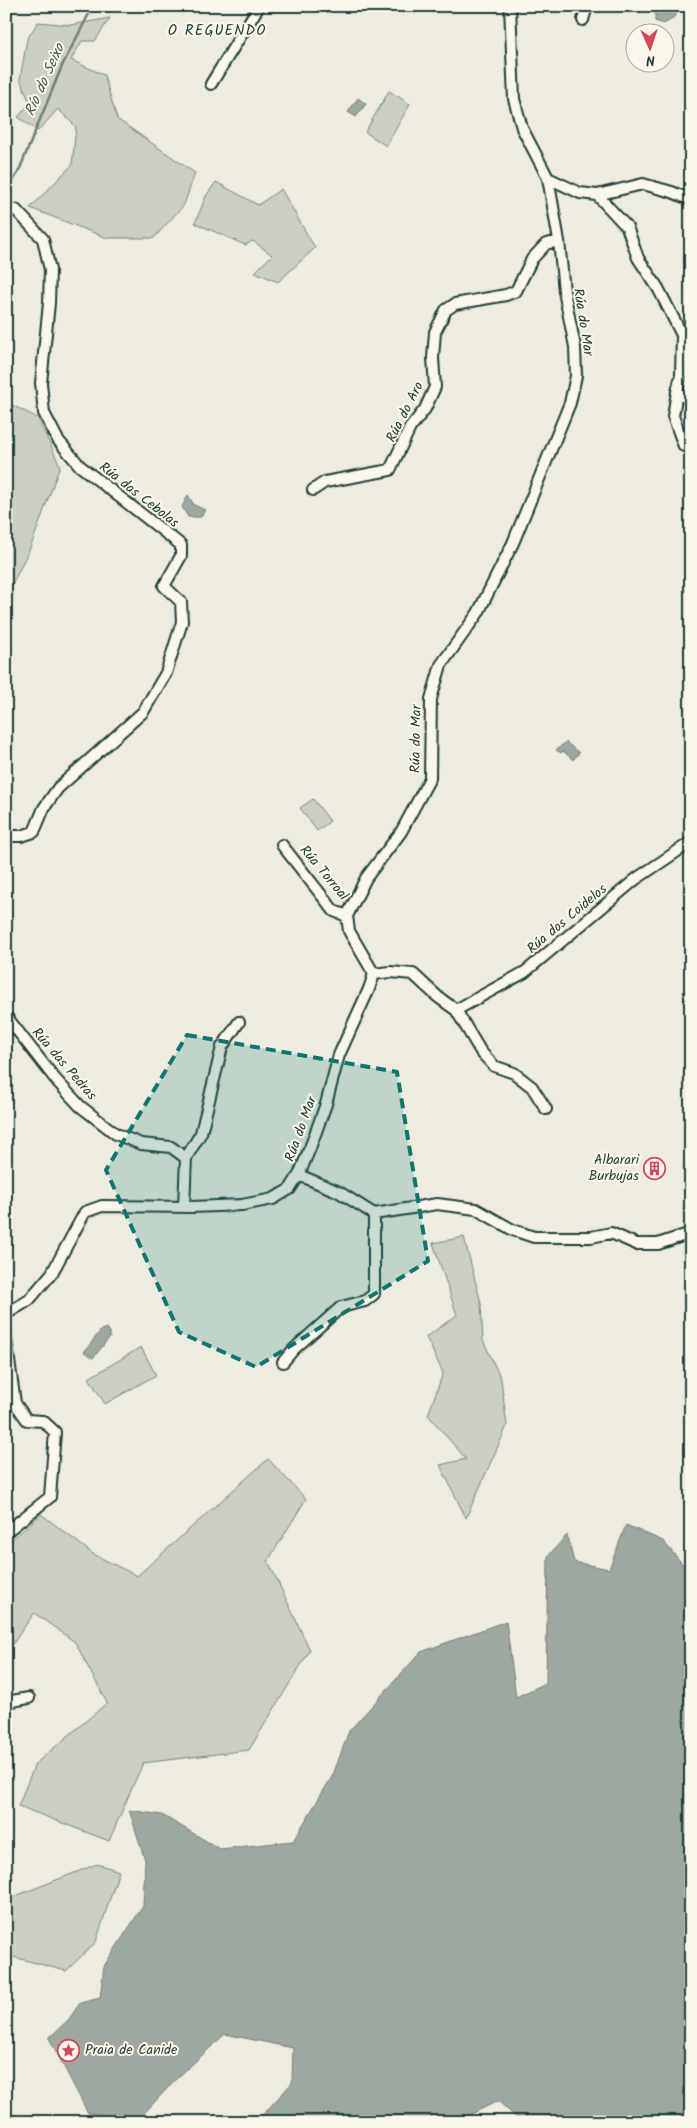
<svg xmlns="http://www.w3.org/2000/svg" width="697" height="2128" font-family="Kalam,sans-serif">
<rect width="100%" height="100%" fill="#eeece1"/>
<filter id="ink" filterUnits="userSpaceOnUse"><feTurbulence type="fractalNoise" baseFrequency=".02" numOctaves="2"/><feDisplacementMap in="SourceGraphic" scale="10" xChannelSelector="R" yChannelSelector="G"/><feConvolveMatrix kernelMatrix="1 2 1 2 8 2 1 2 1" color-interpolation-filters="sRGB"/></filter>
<g filter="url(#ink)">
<path fill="#cbcfc4" stroke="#75867c" d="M 110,18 L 95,41 L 82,41 L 71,60 L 104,75 L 117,119 L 195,173 L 184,205 L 154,238 L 107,238 L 30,208 L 72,165 L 76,127 L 58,109 L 38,131 L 18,117 L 30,103 L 20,79 L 27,39 L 38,22 L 71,25 Z
M 389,91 L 410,104 L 386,146 L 365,132 Z
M 216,182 L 258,205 L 281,189 L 315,248 L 278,282 L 255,272 L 272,255 L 253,241 L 245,245 L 195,223 L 206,196 Z
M 6,402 L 38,418 L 60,466 L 31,546 L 6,597 Z
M 313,799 L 330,821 L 317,831 L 300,808 Z
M 464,1237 L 481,1303 L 483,1340 L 501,1379 L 507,1426 L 466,1518 L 440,1465 L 466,1459 L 428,1415 L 443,1373 L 426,1337 L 457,1315 L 433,1243 Z
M 141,1347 L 156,1375 L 105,1404 L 89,1378 Z
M 268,1459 L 306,1499 L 268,1561 L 310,1650 L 249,1750 L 143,1763 L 109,1841 L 18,1806 L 35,1764 L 107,1703 L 75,1642 L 34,1613 L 12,1645 L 6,1648 L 7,1544 L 41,1514 L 93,1554 L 137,1576 Z
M 97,1864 L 119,1871 L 96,1942 L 66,1971 L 6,1955 L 6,1896 L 13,1897 Z"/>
<path fill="#9fa89f" stroke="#6c7d74" d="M 669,6 L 679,7 C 677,16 671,21 663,24 L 655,21 L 655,13 L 658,11 L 666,14 Z
M 358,98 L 366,104 L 356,117 L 348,112 Z
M 188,495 L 194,505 L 205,510 L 201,517 L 188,517 L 182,507 Z
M 566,742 L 579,753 L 573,760 L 563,751 L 561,753 L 556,750 Z
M 107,1328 L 110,1332 L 110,1337 L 93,1358 L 84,1352 L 101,1330 Z
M 626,1525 L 663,1541 L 691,1574 L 691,2122 L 521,2122 L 498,2101 L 455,2122 L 256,2122 L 292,2083 L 293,2048 L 225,2034 L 174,2081 L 138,2120 L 88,2113 L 49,2038 L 69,2019 L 80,2003 L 100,1998 L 104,1966 L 143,1906 L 145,1860 L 129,1810 L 162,1815 L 220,1849 L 293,1841 L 333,1775 L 349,1731 L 421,1652 L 506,1621 L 516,1697 L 546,1683 L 548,1556 L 567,1535 L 574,1562 L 609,1569 Z"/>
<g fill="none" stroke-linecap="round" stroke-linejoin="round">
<path stroke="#6c7d74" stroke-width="2.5" d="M 6,191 L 18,173 L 62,66 L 93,6"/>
<defs>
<path id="minor" d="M 583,20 L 587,6
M 211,84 L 259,6
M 548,178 L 580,193 L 597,195 L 627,227 L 638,258 L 658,288 L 682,335 L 681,375 L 677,392 L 691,401
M 597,195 L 643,184 L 672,192 L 691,200
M 6,208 L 16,210 L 43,239 L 50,270 L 49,303 L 41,383 L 44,413 L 58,440 L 80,466 L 181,545 L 181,556 L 164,586 L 181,602 L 182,622 L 166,673 L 143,712 L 58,788 L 44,808 L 34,832 L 21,836 L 6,836
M 677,392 L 673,416 L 684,446
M 313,490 L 325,482 L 390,470 L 410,428 L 425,409 L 435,387 L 433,358 L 435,332 L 446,310 L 455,304 L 506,295 L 516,291 L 532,259 L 546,244 L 559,241
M 282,845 L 334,911 L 347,916
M 374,974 L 390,972 L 413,974 L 438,997 L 456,1010 L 481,1052 L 494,1066 L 514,1073 L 532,1087 L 546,1109
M 456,1010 L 525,972 L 636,879 L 691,842
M 6,1016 L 56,1080 L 80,1106 L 116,1134 L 141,1144 L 171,1147 L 186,1158
M 299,1175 L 339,1192 L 374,1214 L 437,1204 L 476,1209 L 513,1230 L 534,1237 L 591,1237 L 611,1233 L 636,1244 L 658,1244 L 691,1233
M 184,1207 L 186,1158 L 201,1133 L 222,1047 L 239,1022
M 6,1314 L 29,1300 L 52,1273 L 85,1212 L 102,1206 L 192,1207 L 242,1205 L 273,1199 L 290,1189 L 299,1175 L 310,1148 L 326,1104 L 339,1055 L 369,989 L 374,974 L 349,931 L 347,916 L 366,878 L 401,832 L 430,778 L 431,699 L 441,665 L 478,613 L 513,543 L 570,403 L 576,376 L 575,347 L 564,291 L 559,241 L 548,178 L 522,128 L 514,99 L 510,6
M 6,1339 L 15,1403 L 27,1420 L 43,1421 L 55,1432 L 50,1497 L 6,1532
M 283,1362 L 294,1349 L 341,1307 L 365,1301 L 374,1294 L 374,1214
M 6,1702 L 29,1698"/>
</defs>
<use href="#minor" stroke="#1f3d34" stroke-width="14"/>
<use href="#minor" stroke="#fbf7ec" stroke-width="10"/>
</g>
</g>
<path fill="#0f766e" fill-opacity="0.2" stroke="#0f766e" stroke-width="4" stroke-dasharray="10 6" stroke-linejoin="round" d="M 187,1035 L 397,1072 L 428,1261 L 256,1367 L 179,1332 L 106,1170 Z"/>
<defs>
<symbol id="building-ring" viewBox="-11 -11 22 22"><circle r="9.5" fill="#fbf7ec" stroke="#d1495b" stroke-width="1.5"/><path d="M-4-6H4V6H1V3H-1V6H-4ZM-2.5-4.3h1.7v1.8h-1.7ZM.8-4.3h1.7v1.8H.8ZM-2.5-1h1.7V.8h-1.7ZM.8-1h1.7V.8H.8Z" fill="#d1495b"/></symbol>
<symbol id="sight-ring" viewBox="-11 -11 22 22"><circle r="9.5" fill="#fbf7ec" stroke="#d1495b" stroke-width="1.5"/><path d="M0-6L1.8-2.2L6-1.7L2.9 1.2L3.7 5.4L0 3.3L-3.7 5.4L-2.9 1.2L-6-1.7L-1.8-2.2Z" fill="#d1495b"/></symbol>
</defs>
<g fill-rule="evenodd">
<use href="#building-ring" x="642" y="1156" width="25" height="25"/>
<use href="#sight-ring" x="56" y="2038" width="25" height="25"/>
</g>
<g text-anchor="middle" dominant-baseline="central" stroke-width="4" stroke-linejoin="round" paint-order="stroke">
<g font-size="14" fill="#1f3d34" stroke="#fbf7ec">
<text transform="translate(583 322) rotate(81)">Rúa do Mar</text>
<text transform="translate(405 412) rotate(-63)">Rúa do Aro</text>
<text transform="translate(139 495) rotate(38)">Rúa das Cebolas</text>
<text transform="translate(416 739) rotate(-89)">Rúa do Mar</text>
<text transform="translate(324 873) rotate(50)">Rúa Torroal</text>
<text transform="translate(567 919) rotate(-40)">Rúa dos Coidelos</text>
<text transform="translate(64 1064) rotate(49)">Rúa das Pedras</text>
<text transform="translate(301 1129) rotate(-70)">Rúa do Mar</text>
</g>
<g font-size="14" fill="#1f3d34" stroke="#fbf7ec" text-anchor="end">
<text x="639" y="1160">Albarari<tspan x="639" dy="16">Burbujas</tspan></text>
<text x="85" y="2050" text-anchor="start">Praia de Canide</text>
</g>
<g font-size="15" letter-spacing="1" fill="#1f3d34" stroke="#fbf7ec">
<text x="217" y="31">O REGUENDO</text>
</g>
<g font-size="15" font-style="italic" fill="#455d54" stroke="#fbf7ec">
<text transform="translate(45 80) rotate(-66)">Río do Seixo</text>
</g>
</g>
<rect width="697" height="2128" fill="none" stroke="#fbf7ec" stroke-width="25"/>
<rect x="12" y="12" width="672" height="2103" fill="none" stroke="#1f3d34" stroke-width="2" filter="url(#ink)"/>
<g transform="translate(650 48) rotate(177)"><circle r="24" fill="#fbf7ec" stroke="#a3ada2"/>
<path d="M0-4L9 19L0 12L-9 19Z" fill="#d1495b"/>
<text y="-8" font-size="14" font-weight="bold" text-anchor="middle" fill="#1f3d34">N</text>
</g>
</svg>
